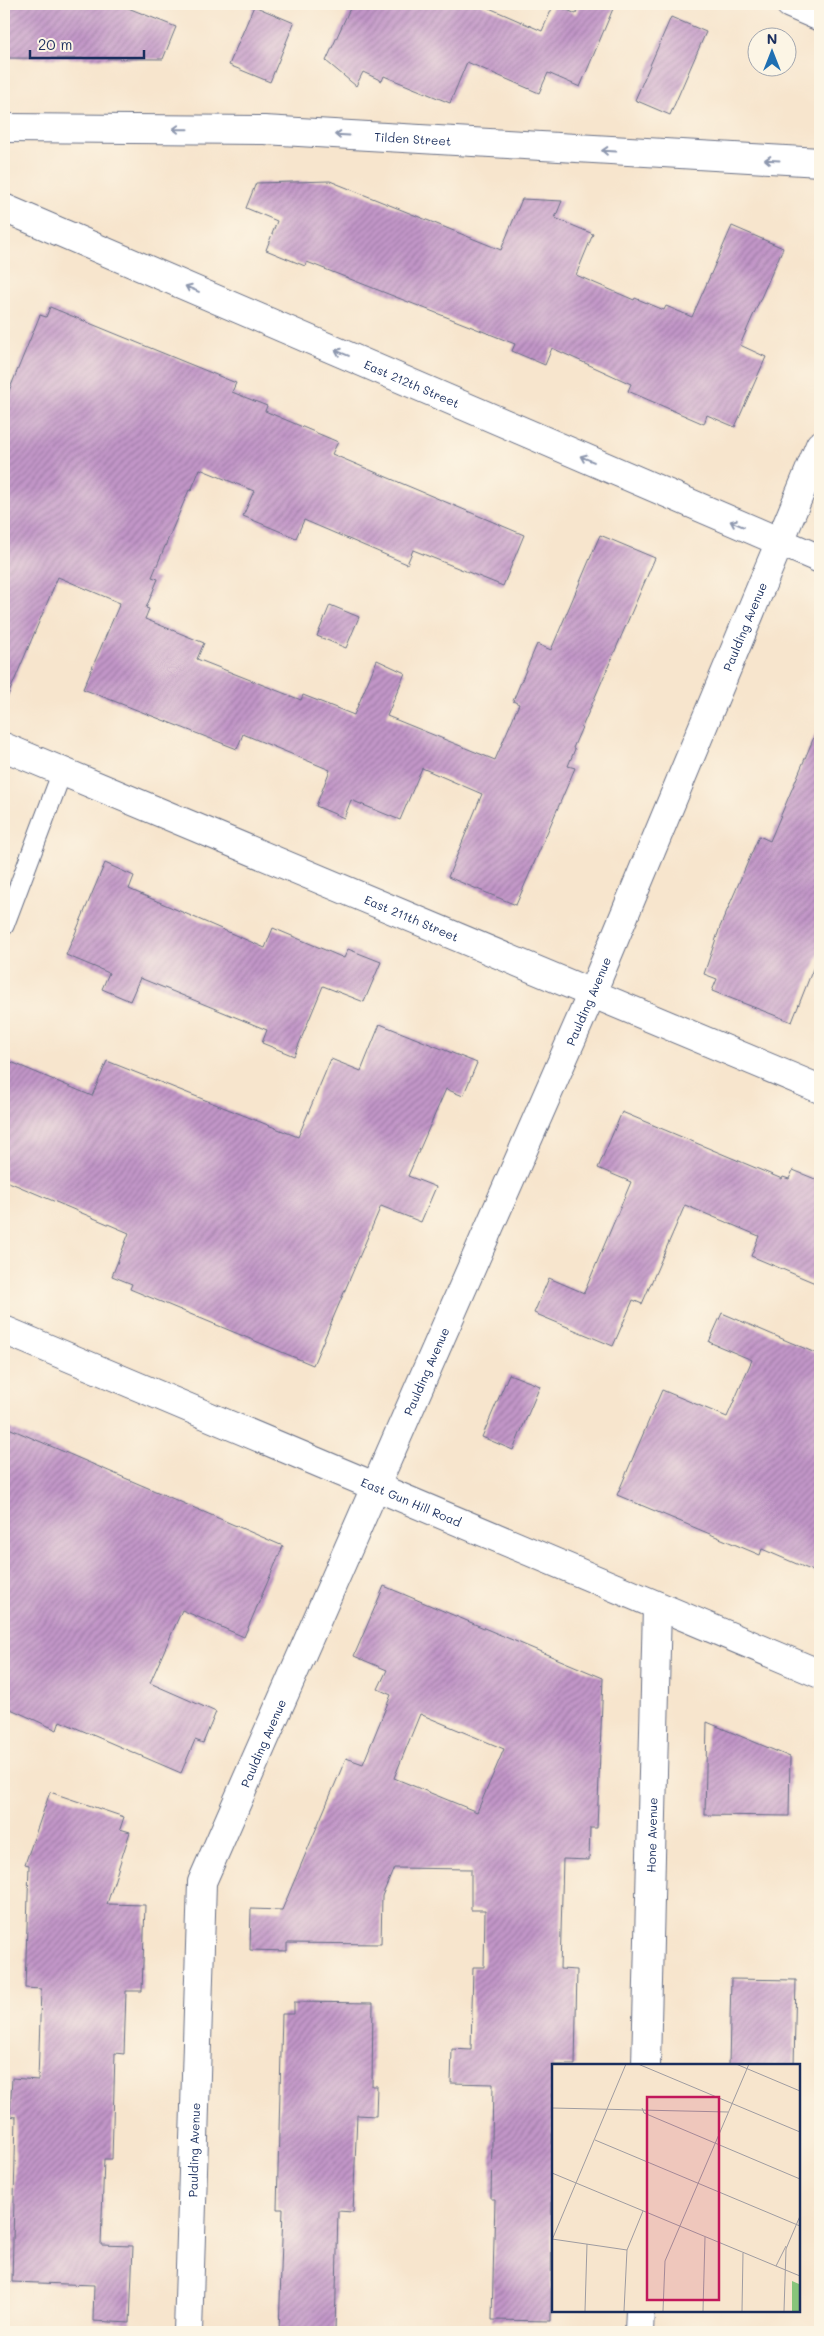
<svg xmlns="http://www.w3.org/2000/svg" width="824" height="2336" font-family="Mali,sans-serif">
<defs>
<pattern id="building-hatch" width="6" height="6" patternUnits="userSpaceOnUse" patternTransform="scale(1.25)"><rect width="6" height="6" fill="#c296c8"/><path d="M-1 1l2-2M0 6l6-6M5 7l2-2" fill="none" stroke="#9d7ba6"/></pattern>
</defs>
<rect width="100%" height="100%" fill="#fcf5e5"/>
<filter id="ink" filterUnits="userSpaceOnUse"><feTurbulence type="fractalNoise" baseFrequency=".02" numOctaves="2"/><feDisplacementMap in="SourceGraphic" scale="10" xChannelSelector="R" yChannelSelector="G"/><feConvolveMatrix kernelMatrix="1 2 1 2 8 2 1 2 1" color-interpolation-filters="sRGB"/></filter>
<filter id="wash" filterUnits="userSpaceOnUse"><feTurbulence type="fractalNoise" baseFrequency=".0096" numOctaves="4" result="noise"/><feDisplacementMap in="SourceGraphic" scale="20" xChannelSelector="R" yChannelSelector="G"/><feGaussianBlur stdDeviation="1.12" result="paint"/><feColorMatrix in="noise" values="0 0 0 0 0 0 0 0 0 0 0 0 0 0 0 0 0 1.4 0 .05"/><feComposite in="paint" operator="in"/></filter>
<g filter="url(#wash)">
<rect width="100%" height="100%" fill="#f7e5cd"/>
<g id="blocks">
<path fill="url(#building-hatch)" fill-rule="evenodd" d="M 4,4 L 118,4 L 176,27 L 163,59 L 4,58 Z
M 352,4 L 480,4 L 542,31 L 554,4 L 576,14 L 580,4 L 615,4 L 580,87 L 548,73 L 539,93 L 467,62 L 450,103 L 384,76 L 382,81 L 363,72 L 356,86 L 326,61 Z
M 254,6 L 294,23 L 270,82 L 229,65 Z
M 671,17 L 706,32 L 670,115 L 635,100 Z
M 330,181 L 501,250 L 522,199 L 562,201 L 555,218 L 593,234 L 576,275 L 634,300 L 635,298 L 664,310 L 666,306 L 692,317 L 732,226 L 783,248 L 740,345 L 766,357 L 735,427 L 707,415 L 704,424 L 628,391 L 631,384 L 552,348 L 545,365 L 512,351 L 515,344 L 307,262 L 305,266 L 266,250 L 277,221 L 246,208 L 256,183 Z
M 50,307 L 236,383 L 232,392 L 267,406 L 265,411 L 338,442 L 332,454 L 524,535 L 503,586 L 413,550 L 407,564 L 304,520 L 296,538 L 243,516 L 254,491 L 200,469 L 191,491 L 189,490 L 152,577 L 158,579 L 146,608 L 149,609 L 145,619 L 204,643 L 197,659 L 301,700 L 303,695 L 354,715 L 377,660 L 405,673 L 387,716 L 495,760 L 519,704 L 513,701 L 537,644 L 551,650 L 600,535 L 655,558 L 573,748 L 575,749 L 568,766 L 575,768 L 516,905 L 448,877 L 482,794 L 422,768 L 400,820 L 351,800 L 344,818 L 316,806 L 330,770 L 243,734 L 237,749 L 83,689 L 120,603 L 58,577 L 4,705 L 4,403 L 40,315 L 46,317 Z
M 330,605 L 359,617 L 346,648 L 317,636 Z
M 820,723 L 820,951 L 792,1022 L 712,991 L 717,979 L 704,974 L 720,927 L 759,836 L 770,841 Z
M 105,863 L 134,876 L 129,889 L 265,948 L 273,928 L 344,958 L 348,949 L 381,962 L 364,1002 L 323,986 L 294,1056 L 262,1043 L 267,1030 L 140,978 L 130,1001 L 102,989 L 109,973 L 66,955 Z
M 380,1024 L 477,1063 L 463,1096 L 446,1089 L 408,1176 L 436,1187 L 421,1222 L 381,1206 L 313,1365 L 130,1289 L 132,1284 L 112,1276 L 129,1233 L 4,1180 L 4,1059 L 92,1096 L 107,1061 L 298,1137 L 331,1059 L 361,1071 Z
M 622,1112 L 782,1179 L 783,1177 L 789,1179 L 793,1170 L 820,1181 L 820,1285 L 751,1256 L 759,1236 L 685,1205 L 642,1304 L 633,1300 L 613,1346 L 534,1313 L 549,1278 L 584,1293 L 631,1182 L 598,1168 Z
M 722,1313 L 820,1355 L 820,1574 L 762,1549 L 760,1555 L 617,1495 L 662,1390 L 727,1417 L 752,1360 L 709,1342 Z
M 509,1374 L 540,1386 L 513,1450 L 482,1437 Z
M 4,1426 L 283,1546 L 244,1637 L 182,1610 L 150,1683 L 216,1712 L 203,1743 L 195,1740 L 181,1773 L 60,1721 L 57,1730 L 4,1706 Z
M 384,1586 L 603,1678 L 597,1828 L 590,1828 L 589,1860 L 563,1859 L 560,1969 L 577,1970 L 575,2065 L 553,2065 L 551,2321 L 492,2320 L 495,2199 L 491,2199 L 493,2084 L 451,2083 L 452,2049 L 471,2050 L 473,1967 L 484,1967 L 485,1910 L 471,1910 L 471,1869 L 394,1868 L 382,1896 L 381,1944 L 287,1943 L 287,1951 L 250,1950 L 251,1909 L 282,1910 L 346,1758 L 363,1764 L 391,1695 L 378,1689 L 387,1670 L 354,1656 ZM 420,1714 L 504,1749 L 477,1812 L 394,1778 Z
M 707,1722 L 790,1757 L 789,1816 L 705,1815 Z
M 50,1792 L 124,1817 L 120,1829 L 130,1832 L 107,1904 L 145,1905 L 142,1991 L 126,1991 L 124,2054 L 115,2053 L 112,2159 L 104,2159 L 101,2245 L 133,2246 L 130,2323 L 93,2321 L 94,2285 L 12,2282 L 16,2117 L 10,2116 L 12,2078 L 38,2080 L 41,1989 L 25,1988 L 29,1865 L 25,1864 Z
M 731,1979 L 796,1980 L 794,2065 L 729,2065 Z
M 294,2002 L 373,2003 L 372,2086 L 377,2086 L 376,2116 L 357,2115 L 353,2212 L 338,2211 L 335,2332 L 279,2332 L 283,2209 L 277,2209 L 282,2014 L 294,2014 Z"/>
</g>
</g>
<g filter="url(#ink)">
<use href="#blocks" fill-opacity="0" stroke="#686f85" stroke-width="1"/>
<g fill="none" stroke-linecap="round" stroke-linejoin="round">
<defs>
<path id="lane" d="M 4,926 L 62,772"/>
<g id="street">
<path d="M 790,4 L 820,17"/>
<path id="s1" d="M 4,128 L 264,130 L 820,162"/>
<path id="s2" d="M 4,208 L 820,559"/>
<path id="s3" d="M 4,747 L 820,1089"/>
<path id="s4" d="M 646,2065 L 657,1606"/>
<path id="s5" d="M 188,2332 L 202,1882 L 592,993 L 820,445"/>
<path d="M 639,2332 L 640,2310"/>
</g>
<g id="primary">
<path id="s6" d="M 4,1330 L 820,1674"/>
</g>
</defs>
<use href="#lane" stroke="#686f85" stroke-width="21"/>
<use href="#street" stroke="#686f85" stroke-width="30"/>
<use href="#primary" stroke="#686f85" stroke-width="30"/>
<use href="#lane" stroke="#fff" stroke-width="19"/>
<use href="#street" stroke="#fff" stroke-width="28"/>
<use href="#primary" stroke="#fff" stroke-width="28"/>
</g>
<defs><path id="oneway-shaft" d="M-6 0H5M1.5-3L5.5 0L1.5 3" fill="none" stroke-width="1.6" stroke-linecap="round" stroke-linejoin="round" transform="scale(1.25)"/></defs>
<g stroke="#8d97ae">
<use href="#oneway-shaft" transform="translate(180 129) rotate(-179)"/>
<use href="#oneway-shaft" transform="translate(342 135) rotate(-177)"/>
<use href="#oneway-shaft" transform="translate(609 151) rotate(-177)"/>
<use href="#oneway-shaft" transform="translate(772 160) rotate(-177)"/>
<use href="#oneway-shaft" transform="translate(192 289) rotate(-157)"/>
<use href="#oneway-shaft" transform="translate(342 353) rotate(-157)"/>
<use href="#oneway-shaft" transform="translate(587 459) rotate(-157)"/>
<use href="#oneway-shaft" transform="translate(737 524) rotate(-157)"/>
</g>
</g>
<g text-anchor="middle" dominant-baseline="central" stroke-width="4.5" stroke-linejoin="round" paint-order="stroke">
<g font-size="12" fill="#1b2f5e" stroke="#fcf5e5">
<text stroke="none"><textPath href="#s1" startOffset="409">Tilden Street</textPath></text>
<text stroke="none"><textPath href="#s2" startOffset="444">East 212th Street</textPath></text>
<text stroke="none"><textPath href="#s5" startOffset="1818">Paulding Avenue</textPath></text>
<text stroke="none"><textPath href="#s3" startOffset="442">East 211th Street</textPath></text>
<text stroke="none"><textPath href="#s5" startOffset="1412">Paulding Avenue</textPath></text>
<text stroke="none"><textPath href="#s5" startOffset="1008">Paulding Avenue</textPath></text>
<text stroke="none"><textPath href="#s6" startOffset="442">East Gun Hill Road</textPath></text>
<text stroke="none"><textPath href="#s5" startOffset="602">Paulding Avenue</textPath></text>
<text stroke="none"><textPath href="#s4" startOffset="230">Hone Avenue</textPath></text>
<text stroke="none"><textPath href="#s5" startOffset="182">Paulding Avenue</textPath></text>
</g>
</g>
<g transform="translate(552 2064)">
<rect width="248" height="248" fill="#f7e5cd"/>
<path d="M 240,217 L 247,220 L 247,247 L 240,247 Z" fill="#88c57b"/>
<path fill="none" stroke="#9f9ca1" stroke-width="1" d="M 86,0 L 248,68M 184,0 L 248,27M 0,44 L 176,48M 90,44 L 92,49 L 248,115M 43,76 L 248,162M 0,109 L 248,212M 0,175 L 75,186M 0,176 L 74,0M 224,202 L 234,182M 33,247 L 35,180M 72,247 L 75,186 L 91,147M 111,247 L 113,197 L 197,0M 151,247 L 153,173M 190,247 L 191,189M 232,247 L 234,185 L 248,152"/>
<path fill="#c2185b" fill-opacity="0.15" stroke="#c2185b" stroke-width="2.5" d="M 95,33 L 167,33 L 167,236 L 95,236 Z"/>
<rect width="248" height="248" fill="none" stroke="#1b2f5e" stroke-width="2.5"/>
</g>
<rect width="824" height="2336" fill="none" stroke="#fcf5e5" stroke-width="20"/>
<g transform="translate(772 52)"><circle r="24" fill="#fcf5e5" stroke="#a2a6af"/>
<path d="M0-4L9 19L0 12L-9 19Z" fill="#1f6fb2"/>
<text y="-8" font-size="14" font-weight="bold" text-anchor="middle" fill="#1b2f5e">N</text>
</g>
<path d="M30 50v8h114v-8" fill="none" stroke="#1b2f5e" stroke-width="2.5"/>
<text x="38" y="50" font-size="15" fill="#1b2f5e" stroke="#fcf5e5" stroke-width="4" paint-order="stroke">20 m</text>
</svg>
